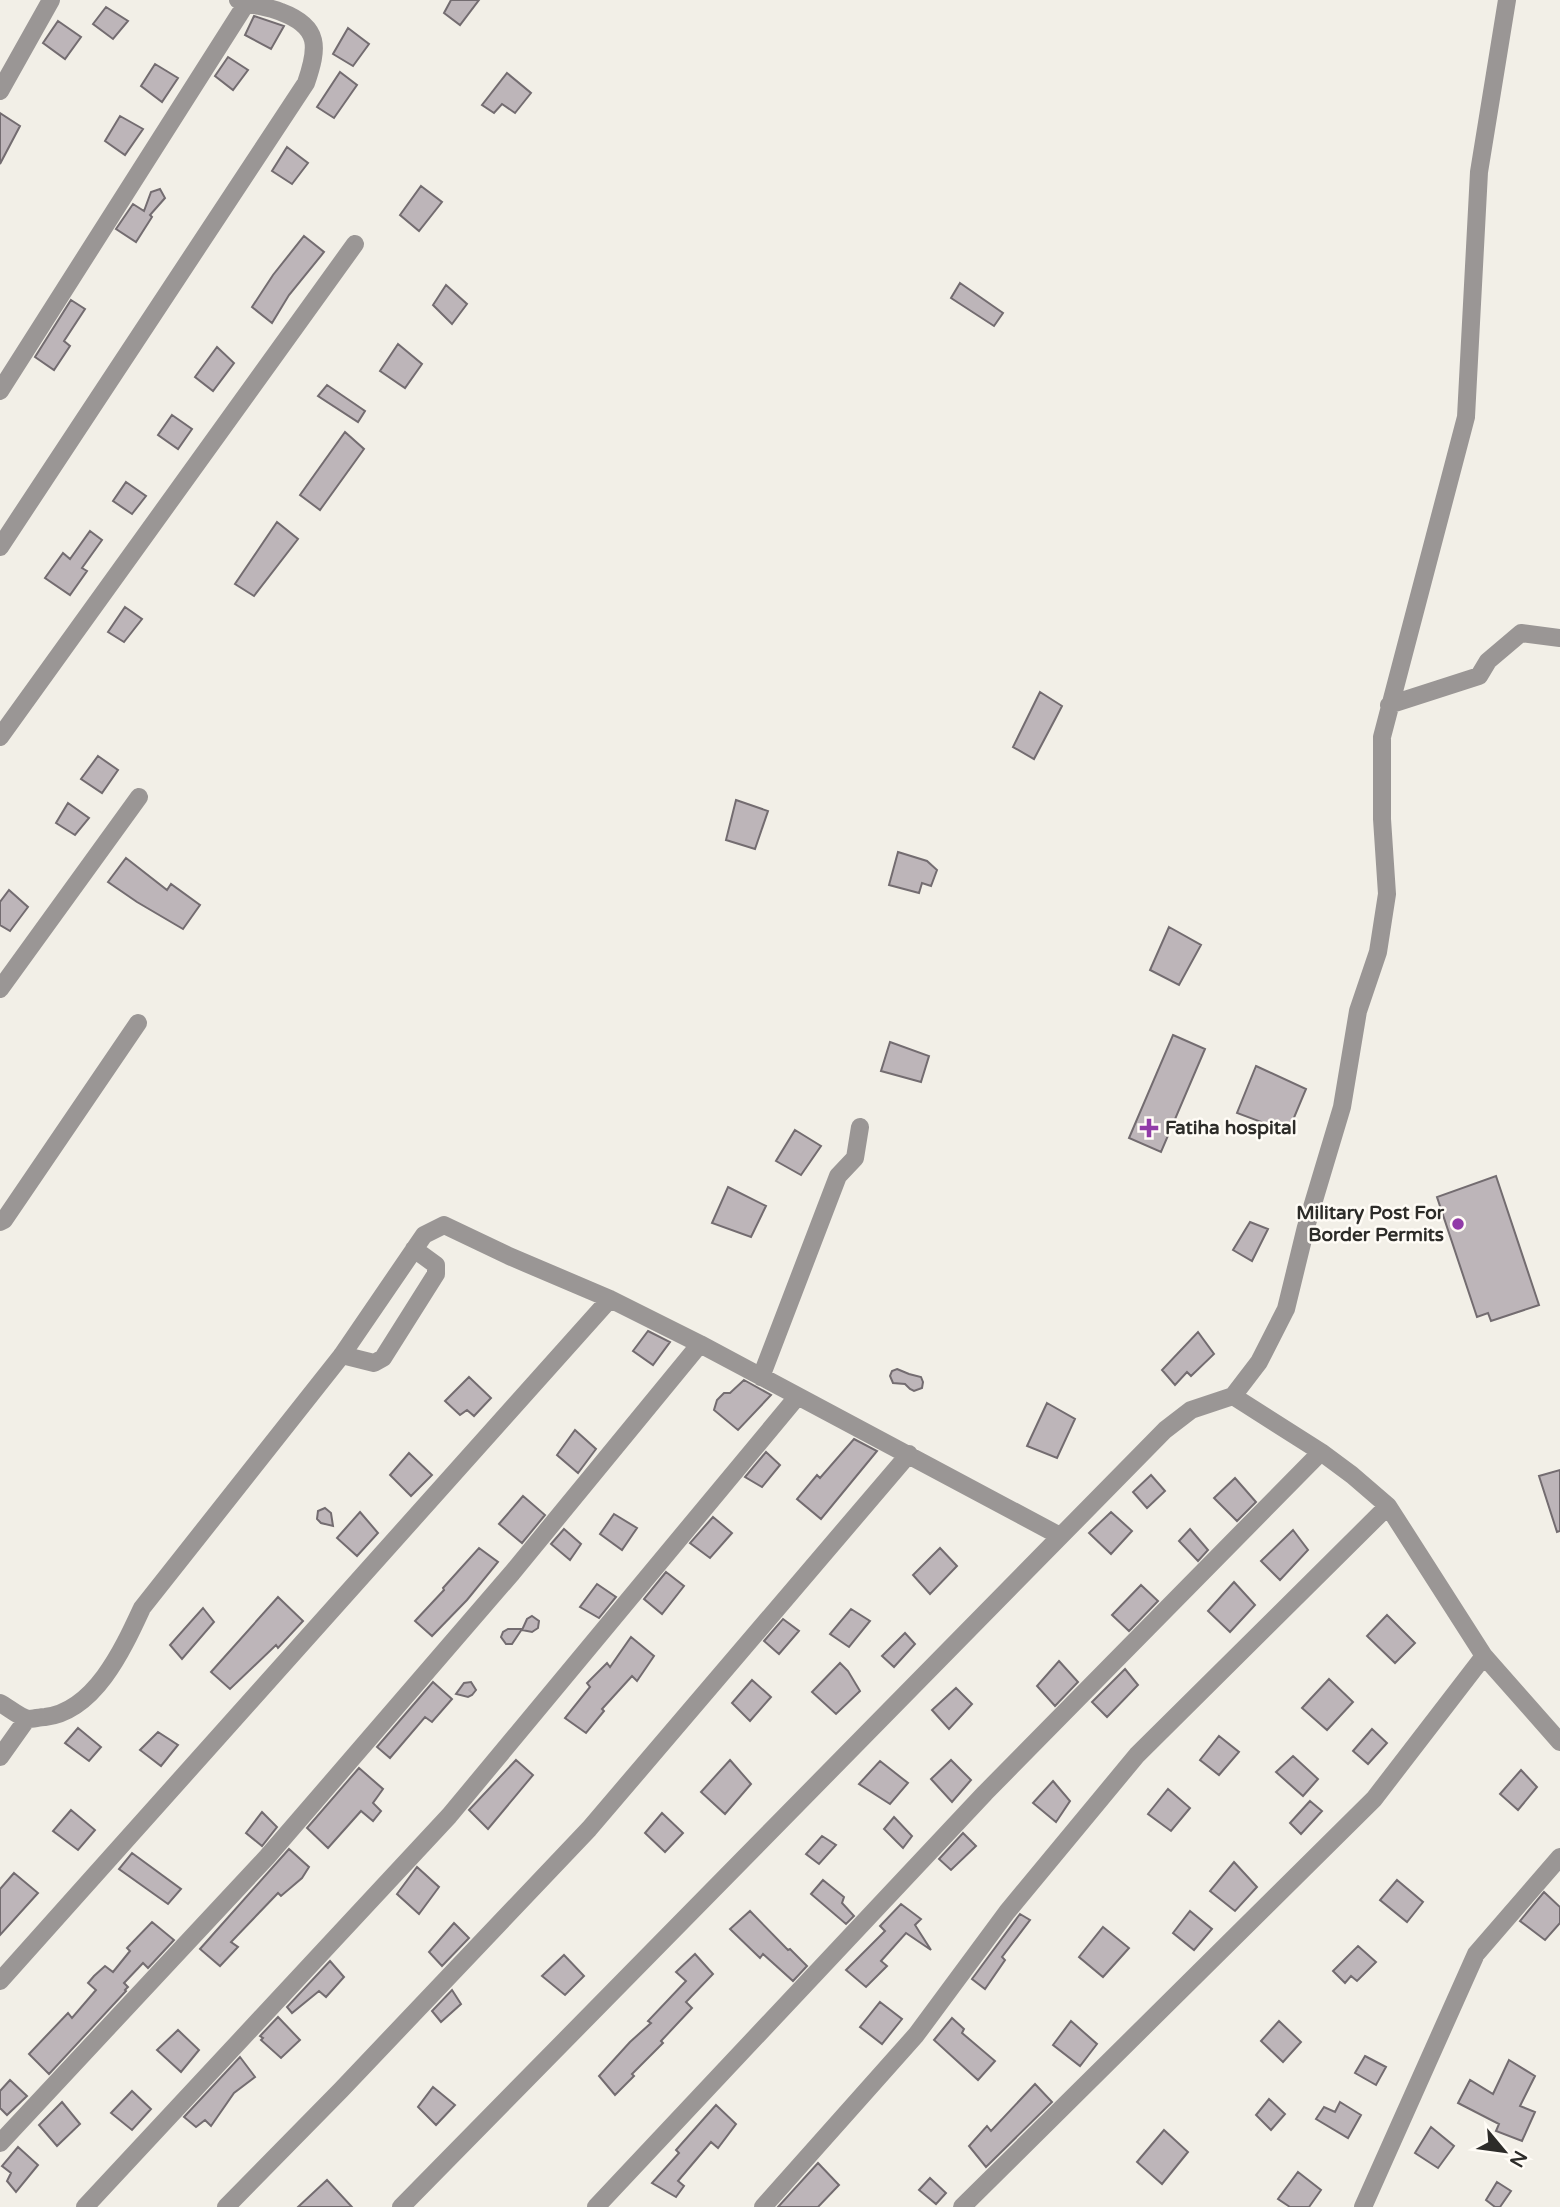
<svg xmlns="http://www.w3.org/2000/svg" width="1560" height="2207" font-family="'Varela Round',sans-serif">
<rect width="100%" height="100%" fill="#f2efe7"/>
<path fill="#bdb5b9" stroke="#736c70" stroke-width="2" d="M 451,0 L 479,0 L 460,25 L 444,13 Z
M 106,7 L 128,21 L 113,39 L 93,24 Z
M 254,16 L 284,26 L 271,49 L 245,35 Z
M 58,21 L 81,37 L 65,59 L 43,43 Z
M 348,28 L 369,44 L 353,66 L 333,54 Z
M 228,57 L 248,70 L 233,90 L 215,76 Z
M 155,64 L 178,78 L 162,102 L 141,86 Z
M 340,72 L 357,85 L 334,118 L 317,107 Z
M 507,73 L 531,93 L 515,113 L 502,104 L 494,113 L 482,105 Z
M 0,113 L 20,126 L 0,164 Z
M 120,116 L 143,129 L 125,155 L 105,141 Z
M 287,147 L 308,163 L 292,184 L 272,171 Z
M 421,186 L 442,202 L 419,231 L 400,215 Z
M 160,189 L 165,198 L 150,215 L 152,217 L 136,242 L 116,229 L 133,204 L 144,211 L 151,192 Z
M 304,236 L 324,252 L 289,295 L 272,323 L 252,307 L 273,275 Z
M 960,283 L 1003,313 L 994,326 L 951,298 Z
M 446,285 L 467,304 L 452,324 L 433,305 Z
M 71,300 L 85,309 L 64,341 L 70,346 L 54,370 L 35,357 Z
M 398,344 L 422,364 L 405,388 L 380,371 Z
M 217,347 L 234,363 L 213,391 L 195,377 Z
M 327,385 L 365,411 L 358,422 L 318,396 Z
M 172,415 L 192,429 L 178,449 L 158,435 Z
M 345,432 L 364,449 L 320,510 L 300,495 Z
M 126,482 L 146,496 L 132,514 L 113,501 Z
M 277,522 L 298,539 L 254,596 L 235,584 Z
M 90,531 L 102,540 L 82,568 L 87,571 L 70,595 L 45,578 L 63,553 L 70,559 Z
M 125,607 L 142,619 L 124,642 L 108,632 Z
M 1040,692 L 1062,706 L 1034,759 L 1013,747 Z
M 98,756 L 118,770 L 102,793 L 81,779 Z
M 736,800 L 768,811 L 755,849 L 726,840 Z
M 68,803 L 89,818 L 75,835 L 56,823 Z
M 898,852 L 927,861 L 937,870 L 931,886 L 922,883 L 919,893 L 889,885 Z
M 126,858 L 167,890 L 171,884 L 200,905 L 183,929 L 137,902 L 108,882 Z
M 9,890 L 28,907 L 10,931 L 0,925 L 0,902 Z
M 1169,927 L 1201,945 L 1179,985 L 1150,970 Z
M 1173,1035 L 1205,1049 L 1161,1152 L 1129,1138 Z
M 890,1042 L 929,1056 L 921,1082 L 881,1071 Z
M 1256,1066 L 1306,1089 L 1288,1132 L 1237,1113 Z
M 795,1130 L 821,1146 L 801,1175 L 776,1161 Z
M 1496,1176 L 1539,1305 L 1491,1321 L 1488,1313 L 1477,1317 L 1437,1197 Z
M 728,1187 L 766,1206 L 751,1237 L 712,1223 Z
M 1250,1222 L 1268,1229 L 1252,1261 L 1233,1250 Z
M 648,1331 L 670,1342 L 653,1365 L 633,1351 Z
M 1198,1332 L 1214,1354 L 1191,1376 L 1187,1372 L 1175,1385 L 1162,1370 Z
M 897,1369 L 909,1374 L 921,1377 L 923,1382 L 922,1388 L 914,1391 L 910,1389 L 905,1384 L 893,1383 L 890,1376 L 892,1371 Z
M 469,1377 L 491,1398 L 474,1416 L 467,1410 L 460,1415 L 445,1401 Z
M 744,1380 L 771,1395 L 738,1430 L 714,1410 L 717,1400 L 724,1393 L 730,1393 Z
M 1047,1403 L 1075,1419 L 1057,1458 L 1027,1446 Z
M 575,1430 L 596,1449 L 578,1473 L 557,1455 Z
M 854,1439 L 877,1451 L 821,1519 L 797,1499 L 817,1475 L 820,1478 Z
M 766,1452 L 780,1465 L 762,1487 L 745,1477 Z
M 409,1453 L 432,1475 L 411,1496 L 390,1475 Z
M 1560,1470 L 1560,1531 L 1557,1532 L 1539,1476 Z
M 1151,1475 L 1165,1491 L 1147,1508 L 1133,1492 Z
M 1235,1478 L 1256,1502 L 1237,1521 L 1214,1498 Z
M 523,1496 L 545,1515 L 522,1543 L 499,1524 Z
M 325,1508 L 331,1513 L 333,1526 L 321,1523 L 317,1519 L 318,1511 Z
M 360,1512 L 378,1533 L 357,1556 L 337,1538 Z
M 1111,1512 L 1132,1531 L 1111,1554 L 1089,1533 Z
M 614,1514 L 637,1528 L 622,1550 L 600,1534 Z
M 713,1517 L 732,1533 L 710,1558 L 690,1543 Z
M 564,1529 L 581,1544 L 570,1560 L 551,1544 Z
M 1190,1529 L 1208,1550 L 1198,1561 L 1179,1541 Z
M 1293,1530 L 1308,1550 L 1280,1580 L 1261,1561 Z
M 479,1548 L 498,1562 L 467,1600 L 432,1636 L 415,1621 L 444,1590 L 443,1588 Z
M 940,1548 L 957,1566 L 930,1594 L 913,1575 Z
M 666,1572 L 684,1586 L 662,1614 L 644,1599 Z
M 1234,1582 L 1255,1605 L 1230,1632 L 1208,1611 Z
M 597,1584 L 616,1597 L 599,1618 L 580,1607 Z
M 1141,1585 L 1158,1601 L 1129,1631 L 1112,1615 Z
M 278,1597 L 303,1621 L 278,1648 L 276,1645 L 230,1689 L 211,1672 Z
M 203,1608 L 214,1622 L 182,1659 L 170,1645 Z
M 851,1609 L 870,1621 L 849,1647 L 830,1634 Z
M 1387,1615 L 1415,1643 L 1395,1663 L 1367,1636 Z
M 532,1616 L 539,1621 L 538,1628 L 532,1632 L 522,1630 L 527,1619 Z
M 783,1619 L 799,1631 L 779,1654 L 764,1641 Z
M 508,1629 L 522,1629 L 512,1644 L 506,1644 L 501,1637 L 503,1632 Z
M 905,1633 L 915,1644 L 894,1667 L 882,1656 Z
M 631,1637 L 654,1656 L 637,1681 L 632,1676 L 602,1709 L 604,1711 L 586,1733 L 565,1718 L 590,1687 L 587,1683 L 607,1663 L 610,1667 Z
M 1059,1661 L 1078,1682 L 1055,1706 L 1037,1686 Z
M 840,1663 L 848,1671 L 860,1691 L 836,1714 L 812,1692 Z
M 1125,1669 L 1138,1685 L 1107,1717 L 1092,1702 Z
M 1329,1679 L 1353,1702 L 1327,1730 L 1302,1708 Z
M 752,1680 L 771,1697 L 750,1721 L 732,1703 Z
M 433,1682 L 452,1699 L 432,1722 L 425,1717 L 390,1758 L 377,1747 Z
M 471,1682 L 476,1690 L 472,1695 L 468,1697 L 456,1694 L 464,1683 Z
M 956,1688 L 972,1704 L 949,1729 L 932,1710 Z
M 78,1728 L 101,1747 L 89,1761 L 65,1743 Z
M 1372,1729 L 1387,1743 L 1368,1764 L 1353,1751 Z
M 158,1732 L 178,1745 L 161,1766 L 140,1750 Z
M 1219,1736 L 1239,1752 L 1219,1775 L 1200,1760 Z
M 1293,1756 L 1318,1779 L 1303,1796 L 1276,1772 Z
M 516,1760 L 533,1775 L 488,1829 L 469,1810 Z
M 730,1760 L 751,1784 L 725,1814 L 701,1792 Z
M 951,1760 L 971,1780 L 952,1802 L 931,1779 Z
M 880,1761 L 908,1783 L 890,1804 L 859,1784 Z
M 359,1768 L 383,1789 L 373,1803 L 381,1811 L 373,1821 L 361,1811 L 328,1848 L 307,1828 Z
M 1521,1770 L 1537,1787 L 1518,1810 L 1500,1794 Z
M 1053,1781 L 1070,1801 L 1056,1822 L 1033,1803 Z
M 1168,1789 L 1190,1808 L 1171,1831 L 1148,1814 Z
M 1310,1801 L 1322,1811 L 1301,1834 L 1290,1823 Z
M 71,1810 L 95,1830 L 78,1850 L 53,1831 Z
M 262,1812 L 277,1827 L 262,1846 L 246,1833 Z
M 662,1813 L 683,1833 L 665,1852 L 645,1833 Z
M 894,1817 L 912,1836 L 903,1848 L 884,1829 Z
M 963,1833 L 976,1846 L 951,1870 L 939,1859 Z
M 822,1836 L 836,1845 L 819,1864 L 806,1854 Z
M 289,1849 L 309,1867 L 302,1878 L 281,1896 L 278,1893 L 231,1942 L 238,1947 L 220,1966 L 200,1949 Z
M 132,1853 L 181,1889 L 168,1904 L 119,1869 Z
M 1234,1862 L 1257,1887 L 1235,1911 L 1210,1891 Z
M 417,1867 L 439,1887 L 419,1914 L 397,1894 Z
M 14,1873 L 38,1893 L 0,1935 L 0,1889 Z
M 823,1880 L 844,1897 L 842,1903 L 854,1916 L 846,1924 L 811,1894 Z
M 1397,1880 L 1423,1902 L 1407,1922 L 1380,1900 Z
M 1544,1892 L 1560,1907 L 1560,1923 L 1545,1940 L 1520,1921 Z
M 901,1904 L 921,1919 L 915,1925 L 931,1950 L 906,1933 L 881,1961 L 887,1966 L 866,1987 L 846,1970 L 885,1931 L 880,1926 Z
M 750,1911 L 788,1950 L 790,1949 L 807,1966 L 793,1981 L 763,1954 L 760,1958 L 730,1929 Z
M 1190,1911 L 1212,1929 L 1194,1950 L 1173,1933 Z
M 1020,1914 L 1030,1920 L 1002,1957 L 1005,1960 L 985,1989 L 972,1979 Z
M 152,1922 L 174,1940 L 148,1968 L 143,1963 L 124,1983 L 128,1987 L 125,1990 L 126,1991 L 49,2074 L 29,2054 L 68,2013 L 72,2018 L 96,1990 L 88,1983 L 94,1976 L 105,1966 L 113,1972 L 130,1951 L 127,1948 Z
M 454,1923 L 469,1938 L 442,1966 L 429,1952 Z
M 1103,1927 L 1129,1948 L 1103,1977 L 1079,1957 Z
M 1358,1946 L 1376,1962 L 1357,1981 L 1351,1976 L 1345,1983 L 1333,1971 Z
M 695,1954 L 713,1974 L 686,2002 L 692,2008 L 661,2041 L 663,2043 L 632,2074 L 634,2076 L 615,2095 L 599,2076 L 630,2042 L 651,2023 L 648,2021 L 686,1981 L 676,1972 Z
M 564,1955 L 584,1976 L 565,1995 L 542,1976 Z
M 330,1961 L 344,1977 L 326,1997 L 319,1991 L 292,2013 L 287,2007 Z
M 452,1990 L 461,2004 L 441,2022 L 432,2011 Z
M 880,2002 L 902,2019 L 882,2044 L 860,2027 Z
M 278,2017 L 300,2040 L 281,2058 L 261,2040 L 263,2038 L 260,2036 Z
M 952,2018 L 964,2029 L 962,2033 L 995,2061 L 978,2080 L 934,2040 Z
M 1071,2021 L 1097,2044 L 1080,2066 L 1053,2045 Z
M 1279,2021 L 1301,2042 L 1283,2062 L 1261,2041 Z
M 178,2030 L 199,2050 L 181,2072 L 157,2050 Z
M 1365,2056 L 1386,2067 L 1376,2085 L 1355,2073 Z
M 240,2057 L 255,2077 L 234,2093 L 211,2126 L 205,2120 L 196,2127 L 184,2117 Z
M 1509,2060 L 1535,2076 L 1520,2106 L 1535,2112 L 1522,2141 L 1496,2131 L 1499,2124 L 1458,2103 L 1470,2080 L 1493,2094 Z
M 10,2080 L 27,2096 L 7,2115 L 0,2108 L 0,2091 Z
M 1035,2084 L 1052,2102 L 986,2167 L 969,2146 L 987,2126 L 991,2131 Z
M 433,2087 L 455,2105 L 436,2125 L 418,2107 Z
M 132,2091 L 151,2109 L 132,2130 L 111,2113 Z
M 1269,2099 L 1285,2114 L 1271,2130 L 1256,2115 Z
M 62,2102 L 80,2124 L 57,2146 L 39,2125 Z
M 1340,2102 L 1361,2115 L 1348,2138 L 1316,2119 L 1324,2107 L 1335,2112 Z
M 716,2105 L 736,2124 L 718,2148 L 711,2142 L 678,2181 L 684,2186 L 676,2197 L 652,2183 L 679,2153 L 676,2150 Z
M 1431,2127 L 1454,2146 L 1438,2168 L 1415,2153 Z
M 1164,2130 L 1188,2152 L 1162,2184 L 1137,2162 Z
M 18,2147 L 38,2165 L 16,2192 L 7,2181 L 11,2173 L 2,2166 Z
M 818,2163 L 839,2185 L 818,2207 L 778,2207 Z
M 1298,2172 L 1321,2190 L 1309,2207 L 1290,2207 L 1278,2199 Z
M 930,2178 L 946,2193 L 936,2204 L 919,2190 Z
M 327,2180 L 352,2207 L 298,2207 Z
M 1497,2182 L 1511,2191 L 1500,2207 L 1495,2207 L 1486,2200 Z"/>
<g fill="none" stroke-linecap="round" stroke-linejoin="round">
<path stroke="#9a9695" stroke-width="18" d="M 0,91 L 51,0
M 0,391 L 246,4
M 0,547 L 306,83 C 318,48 321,27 281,12 C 267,6 252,6 238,0
M 1389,705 L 1479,676 L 1488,661 L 1521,633 L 1560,638
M 0,737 L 355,244
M 0,989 L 139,797
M 0,1222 L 4,1220 L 138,1023
M 342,1355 L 374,1363 L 383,1358 L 436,1274 L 436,1265 L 414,1249
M 761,1377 L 838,1176 L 855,1158 L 860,1127
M 1233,1396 L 1321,1452 L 1352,1475 L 1388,1506 L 1484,1656 L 1560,1742
M 0,1703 C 8,1707 19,1717 28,1719 C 33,1719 40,1717 45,1717 C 95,1711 123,1649 142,1608 L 342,1355 L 424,1235 L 444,1225 L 509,1256 L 610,1299 L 700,1344 L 1060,1536
M 0,1757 L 27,1719
M 0,1981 L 610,1299
M 0,2143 L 267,1857 L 512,1573 L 700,1344
M 85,2207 L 449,1816 L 797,1397
M 226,2207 L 341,2090 L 589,1829 L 909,1454
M 401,2207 L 1165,1430 L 1191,1410 L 1233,1396 L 1259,1362 L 1286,1309 L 1306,1227 L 1342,1107 L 1358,1011 L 1378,952 L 1387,894 L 1382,819 L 1382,737 L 1466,417 L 1479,172 L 1507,0
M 596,2207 L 985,1793 L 1321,1452
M 763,2207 L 916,2035 L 1007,1912 L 1137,1755 L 1388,1506
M 962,2207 L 1374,1799 L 1484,1656
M 1363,2207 L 1476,1954 L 1560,1857"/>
</g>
<g fill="#913ba8" stroke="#fffcf6" stroke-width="2.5">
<path d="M1145.5 1117.5h7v7h7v7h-7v7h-7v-7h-7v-7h7z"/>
<circle cx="1458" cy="1224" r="7"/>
</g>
<g text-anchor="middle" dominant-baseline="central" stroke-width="5" stroke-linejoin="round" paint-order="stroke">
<g font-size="19" font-weight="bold" fill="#2d2c29" stroke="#fffcf6" text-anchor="start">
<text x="1165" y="1128">Fatiha hospital</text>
<text x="1444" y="1213" text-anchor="end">Military Post For<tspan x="1444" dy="22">Border Permits</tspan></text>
</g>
</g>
<g transform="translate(1504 2151) rotate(119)" stroke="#fffcf6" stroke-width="5" paint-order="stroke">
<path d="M0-5L12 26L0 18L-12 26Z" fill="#2d2c29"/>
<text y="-10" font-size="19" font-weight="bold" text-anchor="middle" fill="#2d2c29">N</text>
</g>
</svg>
